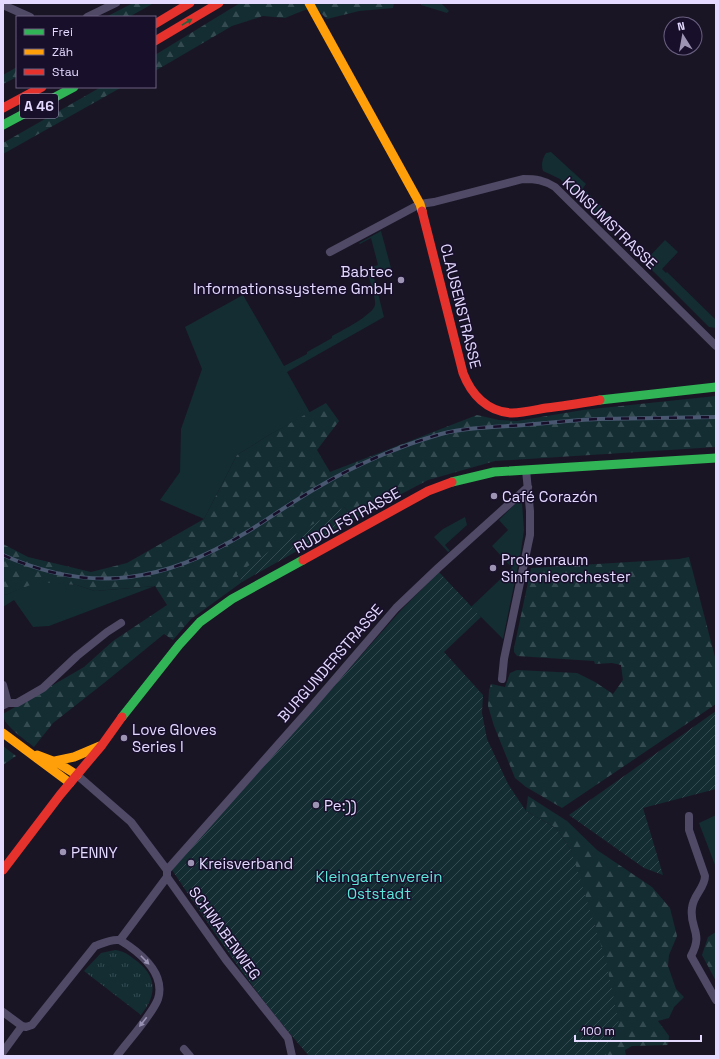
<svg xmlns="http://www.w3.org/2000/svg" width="719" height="1059" font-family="'Space Grotesk',sans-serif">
<defs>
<pattern id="forest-firs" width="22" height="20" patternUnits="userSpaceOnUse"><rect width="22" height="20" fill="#132d33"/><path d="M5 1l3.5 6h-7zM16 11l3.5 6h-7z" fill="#354b52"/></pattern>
<pattern id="park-tufts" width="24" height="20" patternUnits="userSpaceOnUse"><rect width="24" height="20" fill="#132d33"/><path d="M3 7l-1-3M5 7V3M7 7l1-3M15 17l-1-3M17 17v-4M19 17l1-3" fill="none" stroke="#354b52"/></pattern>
<pattern id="garden-furrows" width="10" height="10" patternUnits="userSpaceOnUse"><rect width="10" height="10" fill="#132d33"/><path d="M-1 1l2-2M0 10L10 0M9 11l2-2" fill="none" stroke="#354b52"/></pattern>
</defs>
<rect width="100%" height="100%" fill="#1a1525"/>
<path fill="#132d33" d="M 421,3 L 441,3 L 449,11 L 447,13 L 421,5 Z
M 551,152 L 586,184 L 583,188 L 610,215 L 604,219 L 600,218 L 565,184 L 560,179 L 543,171 C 541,165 542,159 546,153 Z
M 381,231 L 391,268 L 373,274 L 384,317 L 287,372 L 310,413 L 269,435 L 237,455 L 204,519 L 160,500 L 180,472 L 181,429 L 202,369 L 185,327 L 243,295 L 284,366 L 307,354 L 307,352 L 332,338 L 332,336 C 341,331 373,315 375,305 C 376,297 369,278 366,269 L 378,265 L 371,238 L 360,244 L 359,243 Z
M 665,240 L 678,252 L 662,269 L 666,273 L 667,272 L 716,320 L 716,328 L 709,327 L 648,266 L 646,261 L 648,258 Z
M 522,502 L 524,530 L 521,551 L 503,639 L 471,607 L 512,568 L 492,546 L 508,530 L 499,520 L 516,503 Z
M 465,517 L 467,525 L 445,545 L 450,551 L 448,552 L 434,537 L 443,529 Z
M 38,581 L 77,585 L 95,591 L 155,586 L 49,626 L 33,627 L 14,600 L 3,607 L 3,594 L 5,595 Z
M 716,815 L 716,864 L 715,865 L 699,823 Z"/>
<path fill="url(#forest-firs)" d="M 133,3 L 154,3 L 129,17 L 106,17 Z
M 240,3 L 394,3 L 393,8 L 359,11 L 327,19 L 315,7 L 302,11 L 285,18 L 263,16 L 232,26 L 155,71 L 155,55 Z
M 17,67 L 17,77 L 3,84 L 3,75 Z
M 101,87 L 122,87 L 3,154 L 3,143 Z
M 716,396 L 716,447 L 495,461 L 428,480 L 352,520 L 345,507 L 237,574 L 242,582 L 191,619 L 173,640 L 164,634 L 104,683 L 53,723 L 34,747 C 25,739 3,726 3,714 L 84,667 L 113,641 L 167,605 L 155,586 L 95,591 L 77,585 L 38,582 L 5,595 L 3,594 L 3,544 L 28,557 L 91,572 L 127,563 L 204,519 L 237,455 L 269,435 L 326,403 L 339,421 L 317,450 L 330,472 L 477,415 L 499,420 L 517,421 L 583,410 Z
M 689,557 L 716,661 L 716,704 L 562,808 L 526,787 L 515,778 L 494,726 L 488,706 L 489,690 L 491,684 L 505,687 L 510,673 L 517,670 L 577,673 L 595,682 L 613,694 L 623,680 L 621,665 L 612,663 L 595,664 L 594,661 L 517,656 L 514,652 L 514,648 L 531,568 L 679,559 Z
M 3,746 L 16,756 L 3,765 Z
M 528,796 L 567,821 L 597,850 L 652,887 L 670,908 L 677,936 L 669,955 L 668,966 L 676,989 L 684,997 L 674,1007 L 669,1018 L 658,1021 L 669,1036 L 668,1045 L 632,1046 L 625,1050 L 626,1056 L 605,1056 L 571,850 L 556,828 L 526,811 Z
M 716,932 L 716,981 L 702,955 L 708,937 Z"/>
<path fill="url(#park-tufts)" d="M 115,950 C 123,951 128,954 134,959 C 157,975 158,994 141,1015 L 84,971 L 101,953 Z"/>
<path fill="url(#garden-furrows)" d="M 345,507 L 352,520 L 242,582 L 237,574 C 271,549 307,526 345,507 Z
M 439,572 L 481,617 L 444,652 L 483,695 L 482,713 L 487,739 L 508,784 L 526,811 L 556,828 L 571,850 L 606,961 L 619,1024 L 605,1056 L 309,1056 C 258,998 215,934 172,870 L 402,609 Z
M 716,711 L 716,789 L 643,808 L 663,875 L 644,868 L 569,815 Z"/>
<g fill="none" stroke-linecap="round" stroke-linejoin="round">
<path stroke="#504a66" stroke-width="8" d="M 3,5 L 30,17
M 87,17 L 116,3
M 330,252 L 420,204 L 434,202 L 523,179 C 536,179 544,180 555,187 L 716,346
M 502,679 L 504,659 L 530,535 L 530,511 L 526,470
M 3,685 L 8,703 L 4,705
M 8,703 L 17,703 L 43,688 L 77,656 L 107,632 L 121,623
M 77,775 L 131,822 L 167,870 L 167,877 L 226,960 L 288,1038 L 292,1056
M 689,816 L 689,830 L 705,876 C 705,888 693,895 692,908 C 689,929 704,932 691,956 L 716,1000
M 167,870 L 306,713 L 396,608 L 438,568 L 528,487
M 120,940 L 167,877
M 3,1012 L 22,1026 L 26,1027 L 32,1025 L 95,946 C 103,943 111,939 119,940 C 122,941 126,944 129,946 C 146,958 165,976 158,999 C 152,1015 128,1041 117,1056
M 184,1049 L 190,1056
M 3,1052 L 22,1026"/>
<path stroke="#30b455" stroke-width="9" d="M 3,125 L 74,87
M 600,400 L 716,387
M 452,482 L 494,472 L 716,458
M 122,717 L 179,645 L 200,622 L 232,599 L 303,560"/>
<path stroke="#ff9f0a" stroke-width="9" d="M 309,3 L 420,204 L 422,211
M 3,733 L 70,783
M 37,755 L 58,763 L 77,775
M 55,761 L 74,757 L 100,746"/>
<path stroke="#e5322d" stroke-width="9" d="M 155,24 L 190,3
M 155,41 L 219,3
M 3,108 L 42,87
M 422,211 L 463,373 C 471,394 487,412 512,413 C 523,413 535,410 546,408 C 564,406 582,403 600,400
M 303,560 L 428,491 L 452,482
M 3,870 L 60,795 L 102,745 L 122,717"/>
<defs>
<path id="rail" d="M 3,555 C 92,595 165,582 247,532 C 271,517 295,500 320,486 C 355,465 402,445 441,434 C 468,427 496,427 524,425 C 549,423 574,420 599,419 C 638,418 677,418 716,417"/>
</defs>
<use href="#rail" stroke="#495870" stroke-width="4"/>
<use href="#rail" stroke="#180f2b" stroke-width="2.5" stroke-dasharray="8" stroke-linecap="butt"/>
</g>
<defs><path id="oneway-solid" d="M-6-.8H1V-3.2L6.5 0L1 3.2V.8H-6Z"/></defs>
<use fill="#246240" href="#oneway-solid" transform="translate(187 22) rotate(-31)"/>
<g fill="#9a92b2">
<use href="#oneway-solid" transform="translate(145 960) rotate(46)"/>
<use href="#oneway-solid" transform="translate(143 1022) rotate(128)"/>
</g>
<g fill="#9d94b3" stroke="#180f2b" stroke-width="1.5">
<circle cx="401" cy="280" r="4"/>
<circle cx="494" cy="496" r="4"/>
<circle cx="493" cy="568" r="4"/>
<circle cx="124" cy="738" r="4"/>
<circle cx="316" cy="805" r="4"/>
<circle cx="63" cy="852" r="4"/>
<circle cx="191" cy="863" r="4"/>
</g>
<g text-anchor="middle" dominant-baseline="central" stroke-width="3" stroke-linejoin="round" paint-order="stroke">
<rect fill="#180f2b" stroke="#a79cbf" stroke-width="1" x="20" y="94" width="38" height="24" rx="3"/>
<g font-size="14" font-weight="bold" fill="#e4d9ff">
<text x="39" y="106">A 46</text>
</g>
<g font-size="15" fill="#e4d9ff" stroke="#180f2b">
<text transform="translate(610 223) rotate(44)">KONSUMSTRASSE</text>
<text transform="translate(461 306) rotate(76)">CLAUSENSTRASSE</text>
<text transform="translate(347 520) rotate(-29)">RUDOLFSTRASSE</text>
<text transform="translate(330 663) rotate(-49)">BURGUNDERSTRASSE</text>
<text transform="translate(225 933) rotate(54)">SCHWABENWEG</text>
</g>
<g font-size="15" fill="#e4d9ff" stroke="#180f2b" text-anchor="start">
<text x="393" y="271" text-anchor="end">Babtec<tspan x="393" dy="17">Informationssysteme GmbH</tspan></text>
<text x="502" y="496">Café Corazón</text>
<text x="501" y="559">Probenraum<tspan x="501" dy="17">Sinfonieorchester</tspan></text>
<text x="132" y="729">Love Gloves<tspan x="132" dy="17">Series I</tspan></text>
<text x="324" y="805">Pe:))</text>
<text x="71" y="852">PENNY</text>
<text x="199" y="863">Kreisverband</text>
</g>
<g font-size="15" fill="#5de7db" stroke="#180f2b">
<text x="379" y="876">Kleingartenverein<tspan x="379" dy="17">Oststadt</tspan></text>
</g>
</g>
<rect width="719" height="1059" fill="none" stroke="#e4d9ff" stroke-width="8"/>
<rect x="16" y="16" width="140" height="72" fill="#180f2b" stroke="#6a6080"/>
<rect x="24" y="29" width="20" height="6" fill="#30b455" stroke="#6a6080"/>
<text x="52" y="36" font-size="12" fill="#e4d9ff">Frei</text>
<rect x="24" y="49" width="20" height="6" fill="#ff9f0a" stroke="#6a6080"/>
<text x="52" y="56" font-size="12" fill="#e4d9ff">Zäh</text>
<rect x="24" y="69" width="20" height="6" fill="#e5322d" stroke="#6a6080"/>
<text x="52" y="76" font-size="12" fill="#e4d9ff">Stau</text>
<g transform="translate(683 36) rotate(349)"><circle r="19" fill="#180f2b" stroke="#6a6080"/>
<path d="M0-3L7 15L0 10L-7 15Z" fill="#9d94b3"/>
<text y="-6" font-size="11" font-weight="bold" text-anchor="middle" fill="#e4d9ff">N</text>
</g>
<path d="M575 1035v6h126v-6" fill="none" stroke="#e4d9ff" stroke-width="2"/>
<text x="581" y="1035" font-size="12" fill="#e4d9ff" stroke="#180f2b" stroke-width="3" paint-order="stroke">100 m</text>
</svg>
